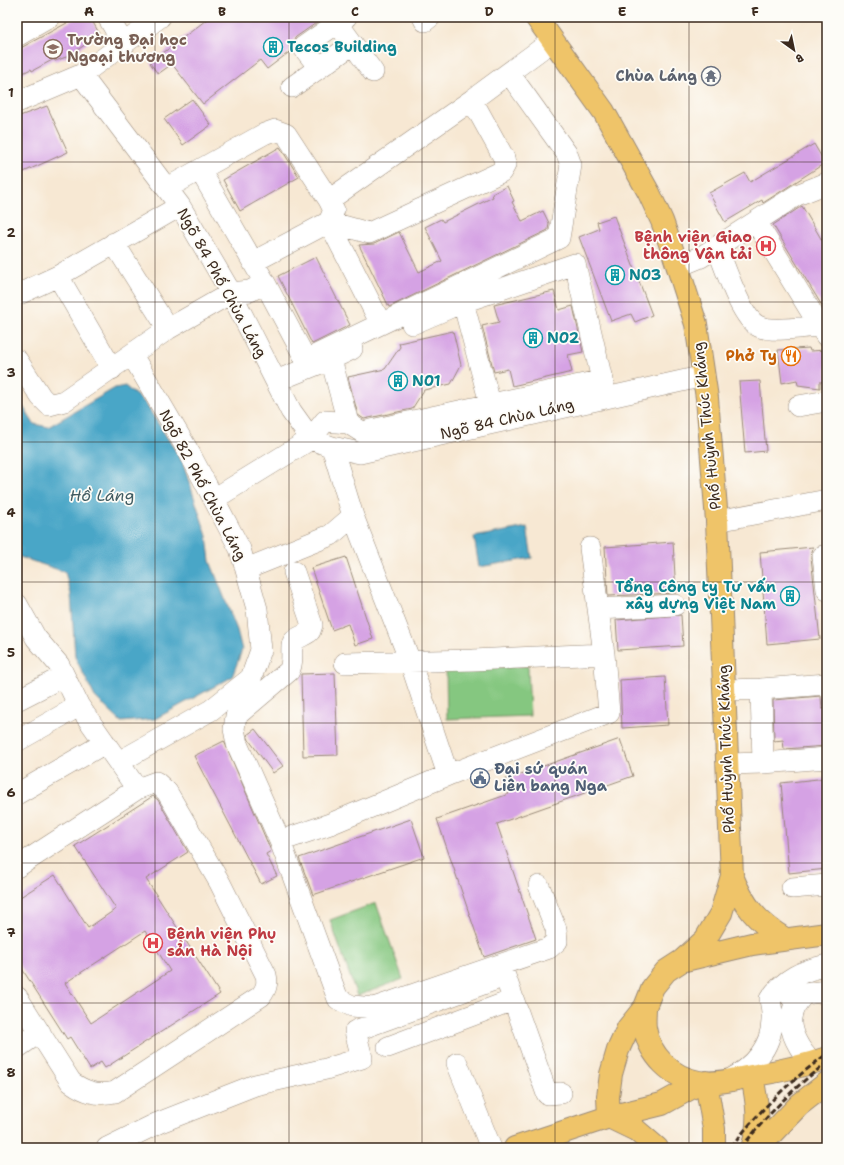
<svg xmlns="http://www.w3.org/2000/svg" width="844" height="1165" font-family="'Shantell Sans',sans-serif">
<rect width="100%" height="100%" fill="#fdfcf7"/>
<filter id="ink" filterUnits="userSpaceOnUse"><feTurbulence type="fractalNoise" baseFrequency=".025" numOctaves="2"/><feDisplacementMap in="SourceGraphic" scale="8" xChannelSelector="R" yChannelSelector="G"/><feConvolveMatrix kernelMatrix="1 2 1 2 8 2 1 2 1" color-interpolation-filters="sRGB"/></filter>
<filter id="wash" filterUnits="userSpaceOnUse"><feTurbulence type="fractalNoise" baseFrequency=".012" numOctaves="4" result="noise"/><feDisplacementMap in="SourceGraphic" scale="16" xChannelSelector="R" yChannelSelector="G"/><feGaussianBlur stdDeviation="0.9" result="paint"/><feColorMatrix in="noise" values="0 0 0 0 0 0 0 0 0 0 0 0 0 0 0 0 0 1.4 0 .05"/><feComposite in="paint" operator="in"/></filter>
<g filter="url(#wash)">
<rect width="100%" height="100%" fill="#f7e8d3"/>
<path fill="#85c780" stroke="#60784f" d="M 528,666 L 530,716 L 447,719 L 446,670 Z
M 376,903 L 403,979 L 357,996 L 330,920 Z"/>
<path fill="#49a6c7" stroke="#426872" d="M 125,386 L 145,403 L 182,461 L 207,536 L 210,561 L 237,630 L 242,650 L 232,677 L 155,719 L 121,722 L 95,697 L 75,657 L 71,594 L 65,572 L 17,556 L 17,397 L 34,424 L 48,427 L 115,388 Z
M 527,527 L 532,558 L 479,567 L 474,537 Z"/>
<g id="blocks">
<path fill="#d5a2e4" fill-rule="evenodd" d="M 78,17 L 90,17 L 99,33 L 92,37 L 93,39 L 69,56 L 55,61 L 54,59 L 32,71 L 31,69 L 17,76 L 17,50 Z
M 210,17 L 316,17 L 319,21 L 296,37 L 292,42 L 292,50 L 267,69 L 260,60 L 203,104 L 172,64 L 158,74 L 150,63 Z
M 192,99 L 211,125 L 183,145 L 164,119 Z
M 47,106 L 68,152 L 17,175 L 17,117 Z
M 814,144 L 825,163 L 763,203 L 762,200 L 725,222 L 709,193 L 745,173 L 750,182 Z
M 280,147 L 299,177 L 240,211 L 223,180 Z
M 507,186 L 514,201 L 512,202 L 522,221 L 543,211 L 549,223 L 548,230 L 389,307 L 359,245 L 374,244 L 399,232 L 419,272 L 442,261 L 425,227 L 441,219 L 443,222 L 493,197 L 492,194 Z
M 802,206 L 827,249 L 827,314 L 773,225 Z
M 614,216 L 652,315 L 635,322 L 631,314 L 611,321 L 579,237 L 599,229 L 597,222 Z
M 316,257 L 350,325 L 312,344 L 278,276 Z
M 554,291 L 559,310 L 573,306 L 583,352 L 568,355 L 572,372 L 512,386 L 508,369 L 494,372 L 482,326 L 499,322 L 494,305 Z
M 453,331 L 461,365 L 451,384 L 424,390 L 412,409 L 364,419 L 358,415 L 348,377 L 385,369 L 400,347 L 399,343 Z
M 809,348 L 810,351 L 826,350 L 827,381 L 820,382 L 820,388 L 798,385 L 797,380 L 782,383 L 778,350 Z
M 760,381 L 766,451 L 745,453 L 739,382 Z
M 673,542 L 676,593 L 608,596 L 605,547 Z
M 813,547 L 811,557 L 820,639 L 767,644 L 760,552 Z
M 346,557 L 373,639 L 355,645 L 348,624 L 332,630 L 311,568 Z
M 681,615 L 683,646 L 618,650 L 616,620 Z
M 335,673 L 338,755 L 303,756 L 301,674 Z
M 665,677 L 668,725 L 622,728 L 620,680 Z
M 821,696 L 822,709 L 827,708 L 827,746 L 784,749 L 783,740 L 774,741 L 773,700 Z
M 255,729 L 283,766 L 273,773 L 249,740 L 247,735 Z
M 620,739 L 633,776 L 497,824 L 536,939 L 484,957 L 437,819 L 509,794 L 504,780 Z
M 224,741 L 271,851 L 266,854 L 277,876 L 261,884 L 194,756 Z
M 827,778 L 827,869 L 789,873 L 781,783 Z
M 153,796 L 158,800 L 188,852 L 146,879 L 220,994 L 105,1068 L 101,1062 L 90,1069 L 70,1037 L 67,1039 L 17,961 L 17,899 L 55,875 L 88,928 L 116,909 L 75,846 ZM 145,931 L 170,971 L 91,1023 L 65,983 Z
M 411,819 L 424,857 L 313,895 L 299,858 Z"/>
</g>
</g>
<g filter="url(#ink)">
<use href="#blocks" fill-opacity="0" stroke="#998978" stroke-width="1"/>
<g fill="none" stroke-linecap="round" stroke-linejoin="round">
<defs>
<path id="minor" d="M 108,17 L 124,45
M 423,17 L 425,21 L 430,17
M 344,32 L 373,72
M 17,36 L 50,17
M 317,65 L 303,47 L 346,17
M 81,75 L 180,206 L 231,293 L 291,411 L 311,439
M 292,87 L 353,44
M 17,102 L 81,75 L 160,17
M 200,170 L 265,283 L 306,360 L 559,238 L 571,165 L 567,154 L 509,73
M 167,188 L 264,134 L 275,130 L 286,134 L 329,200 L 334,210 L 329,222 L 253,262
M 329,200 L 472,100 L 552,41
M 329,222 L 369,233 L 501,172 L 505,165 L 504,158 L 472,100
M 329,222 L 381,324
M 756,222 L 826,336
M 114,243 L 168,329
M 717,247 C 724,264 741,318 758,326 C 771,333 804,327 819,326
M 679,266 L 701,257 L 797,195 L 827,183
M 58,276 L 112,369
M 17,295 L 58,276 L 180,206
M 463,302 L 494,418
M 412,324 L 463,302 L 575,264 L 606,397
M 17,360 L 41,397 L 49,405 L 64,401 L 168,329 L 231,293 L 250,291 L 265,283
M 276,381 L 323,362
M 798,406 L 827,401
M 348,423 L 331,359 L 352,349
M 311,439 L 332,447 L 360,453 L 704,376
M 332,447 L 353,516 L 410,661 L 448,775
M 214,499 L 311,439 L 325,421 L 348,423 L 362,432 L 603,380
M 717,521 L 827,500
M 590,548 L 604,654
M 823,556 L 827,590
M 246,569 L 331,535 L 353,516
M 294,572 L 312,625 L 310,631 C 306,635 298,637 294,641 C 289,646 295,661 289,671 L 236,716 L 234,729 L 237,744 L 280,841 L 338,999 L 352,1006 L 374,1008 L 549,948 L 557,941 L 556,929 L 539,886
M 17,604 L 36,638 L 59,665 L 79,706 L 137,789
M 598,609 L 675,605
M 761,689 L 827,684
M 724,690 L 761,689 L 763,763 L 727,764
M 17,700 L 64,676
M 17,741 L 79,706
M 119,762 L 211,710 L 251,678 L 261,650 L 257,609 L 240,549 L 190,454 L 132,355
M 763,763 L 827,758
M 17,794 L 105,743
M 280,841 L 330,824 L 448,775 L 609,713 L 604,654 L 473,660 L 345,663
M 17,867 L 137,789 L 156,782 L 167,792 L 220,883 L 266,975 C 268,984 266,989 261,996 L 115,1092 C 97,1096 85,1092 71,1082 L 17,997
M 792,888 L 827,885
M 804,994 C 799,1000 794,1005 792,1013 C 787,1030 800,1052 813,1063
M 790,996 L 827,991
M 770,999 C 785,978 802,971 827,965
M 388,1047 L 513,1000
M 17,1048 L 40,1032
M 457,1063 L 491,1148
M 729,1080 C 752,1068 771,1049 772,1021 C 773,1014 771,1006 770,999
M 107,1148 L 158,1123 L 255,1085 L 326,1069 L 362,1058 L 355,1031 L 505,976 L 547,1094 L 561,1093"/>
<path id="major" d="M 536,17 L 604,112 L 649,193 L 662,221 L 673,252 L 696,324 L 707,398 L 717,521 L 732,876 C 744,906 757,922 785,939
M 685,960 L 752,944 L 827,934
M 645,1007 C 645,1013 644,1021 645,1028 C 649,1055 672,1078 699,1082 C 717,1085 738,1078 756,1075 C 780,1071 804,1066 827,1058
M 752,1076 C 757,1101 761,1123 752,1148
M 706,1082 L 714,1129 L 714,1148
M 609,1117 L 608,1097 L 611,1074 L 618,1050 L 628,1028 L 645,1007 L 653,987 L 666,971 L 683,960 L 705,940 L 721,913 L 732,876
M 609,1117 L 636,1130 L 657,1148
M 515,1148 L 609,1117 L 662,1104 L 700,1083
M 758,1148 L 799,1105 L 827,1083"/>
</defs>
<use href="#minor" stroke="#998978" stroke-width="22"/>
<use href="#major" stroke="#998978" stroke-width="24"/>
<use href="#minor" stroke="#fff" stroke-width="21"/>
<use href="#major" stroke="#efc469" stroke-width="22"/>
<path stroke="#3b2a1e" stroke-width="3" stroke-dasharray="6 3" stroke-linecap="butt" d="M 731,1148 C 757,1112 791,1080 827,1054
M 741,1148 C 766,1117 794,1086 827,1063"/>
</g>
</g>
<path fill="none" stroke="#3b2a1e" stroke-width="1" stroke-opacity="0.55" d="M 155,17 L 155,1148M 289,17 L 289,1148M 422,17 L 422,1148M 555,17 L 555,1148M 689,17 L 689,1148M 17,162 L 827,162M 17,302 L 827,302M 17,442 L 827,442M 17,582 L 827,582M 17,723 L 827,723M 17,863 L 827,863M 17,1003 L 827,1003"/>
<defs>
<symbol id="building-ring" viewBox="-11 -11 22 22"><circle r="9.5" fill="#fdfcf7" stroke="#0f9aa8" stroke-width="1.5"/><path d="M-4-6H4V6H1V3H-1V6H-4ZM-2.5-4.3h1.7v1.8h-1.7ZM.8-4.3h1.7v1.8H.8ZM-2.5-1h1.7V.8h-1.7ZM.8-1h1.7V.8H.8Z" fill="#0f9aa8"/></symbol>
<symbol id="university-ring" viewBox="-11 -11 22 22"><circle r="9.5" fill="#fdfcf7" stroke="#8d6e63" stroke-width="1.5"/><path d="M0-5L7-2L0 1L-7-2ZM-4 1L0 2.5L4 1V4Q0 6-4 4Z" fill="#8d6e63"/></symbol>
<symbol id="temple-ring" viewBox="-11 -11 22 22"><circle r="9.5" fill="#fdfcf7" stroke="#6b7280" stroke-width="1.5"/><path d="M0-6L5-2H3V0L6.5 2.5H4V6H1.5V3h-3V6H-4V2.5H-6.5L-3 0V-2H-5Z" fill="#6b7280"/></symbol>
<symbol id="hospital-ring" viewBox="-11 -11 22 22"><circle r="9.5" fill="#fdfcf7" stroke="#e0444e" stroke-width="1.5"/><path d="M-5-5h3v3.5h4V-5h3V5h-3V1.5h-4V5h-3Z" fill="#e0444e"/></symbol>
<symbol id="restaurant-ring" viewBox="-11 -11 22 22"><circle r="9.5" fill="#fdfcf7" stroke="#e8710a" stroke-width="1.5"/><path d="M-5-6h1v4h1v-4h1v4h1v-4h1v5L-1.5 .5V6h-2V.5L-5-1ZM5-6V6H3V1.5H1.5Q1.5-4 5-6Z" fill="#e8710a"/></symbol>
<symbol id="civic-ring" viewBox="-11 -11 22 22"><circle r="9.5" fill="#fdfcf7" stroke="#5c6f8a" stroke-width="1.5"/><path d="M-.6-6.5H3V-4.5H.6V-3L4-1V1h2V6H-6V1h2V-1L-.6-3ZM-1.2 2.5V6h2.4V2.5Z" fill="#5c6f8a"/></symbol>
</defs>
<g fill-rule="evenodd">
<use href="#building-ring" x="262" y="36" width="22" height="22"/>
<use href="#university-ring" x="42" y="38" width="22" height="22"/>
<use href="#temple-ring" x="700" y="65" width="22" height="22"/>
<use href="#hospital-ring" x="755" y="235" width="22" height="22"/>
<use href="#building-ring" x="604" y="264" width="22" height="22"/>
<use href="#building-ring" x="522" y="327" width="22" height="22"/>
<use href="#restaurant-ring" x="780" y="345" width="22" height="22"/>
<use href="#building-ring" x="387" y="370" width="22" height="22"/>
<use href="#building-ring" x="779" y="585" width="22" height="22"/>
<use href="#civic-ring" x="469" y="767" width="22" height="22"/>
<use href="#hospital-ring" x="142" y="932" width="22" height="22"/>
</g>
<g text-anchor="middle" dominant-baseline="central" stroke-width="3.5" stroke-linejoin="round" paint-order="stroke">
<g font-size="15" font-weight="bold" fill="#785e54" stroke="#fdfcf7" text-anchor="start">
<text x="67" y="40">Trường Đại học<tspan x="67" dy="17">Ngoại thương</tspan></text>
</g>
<g font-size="15" font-weight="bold" fill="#0d838f" stroke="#fdfcf7" text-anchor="start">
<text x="287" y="47">Tecos Building</text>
<text x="629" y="275">N03</text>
<text x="547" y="338">N02</text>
<text x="412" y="381">N01</text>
<text x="776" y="587" text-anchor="end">Tổng Công ty Tư vấn<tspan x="776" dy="17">xây dựng Việt Nam</tspan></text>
</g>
<g font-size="15" font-weight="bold" fill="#5b616d" stroke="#fdfcf7" text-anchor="end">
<text x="697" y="76">Chùa Láng</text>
</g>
<g font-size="15" font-weight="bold" fill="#be3a42" stroke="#fdfcf7" text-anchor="end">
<text x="752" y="237">Bệnh viện Giao<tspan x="752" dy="17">thông Vận tải</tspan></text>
<text x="167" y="934" text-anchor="start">Bệnh viện Phụ<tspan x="167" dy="17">sản Hà Nội</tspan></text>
</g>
<g font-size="15" fill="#3b2a1e" stroke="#fdfcf7">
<text transform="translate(222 283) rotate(61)">Ngõ 84 Phố Chùa Láng</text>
<text transform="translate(507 419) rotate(-13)">Ngõ 84 Chùa Láng</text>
<text transform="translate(707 426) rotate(-96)">Phố Huỳnh Thúc Kháng</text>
<text transform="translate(203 485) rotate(62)">Ngõ 82 Phố Chùa Láng</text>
<text transform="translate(726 749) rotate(-92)">Phố Huỳnh Thúc Kháng</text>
</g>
<g font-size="15" font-weight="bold" fill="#c56008" stroke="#fdfcf7" text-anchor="end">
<text x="777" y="356">Phở Ty</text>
</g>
<g font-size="15" font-weight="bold" fill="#4e5e75" stroke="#fdfcf7" text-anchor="start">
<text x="494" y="769">Đại sứ quán<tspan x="494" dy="17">Liên bang Nga</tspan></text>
</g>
<g font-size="16" font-style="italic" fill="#415c62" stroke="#fdfcf7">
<text x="102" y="495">Hồ Láng</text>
</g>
</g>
<rect width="844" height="1165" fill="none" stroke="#fdfcf7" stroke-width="44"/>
<g transform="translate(794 50) rotate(147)" stroke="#fdfcf7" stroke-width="3" paint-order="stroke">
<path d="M0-3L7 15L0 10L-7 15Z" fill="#3b2a1e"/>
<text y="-6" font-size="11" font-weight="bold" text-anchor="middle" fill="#3b2a1e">B</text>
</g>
<rect x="22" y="22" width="800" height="1121" fill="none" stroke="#3b2a1e" stroke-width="1.5"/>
<g font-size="13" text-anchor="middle" font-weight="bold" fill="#3b2a1e">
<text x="89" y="16">A</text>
<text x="222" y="16">B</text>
<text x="355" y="16">C</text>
<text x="489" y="16">D</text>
<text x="622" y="16">E</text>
<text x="755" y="16">F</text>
<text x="11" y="97">1</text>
<text x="11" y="237">2</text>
<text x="11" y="377">3</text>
<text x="11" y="517">4</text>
<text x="11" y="657">5</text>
<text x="11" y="797">6</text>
<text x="11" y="937">7</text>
<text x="11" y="1077">8</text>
</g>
</svg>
